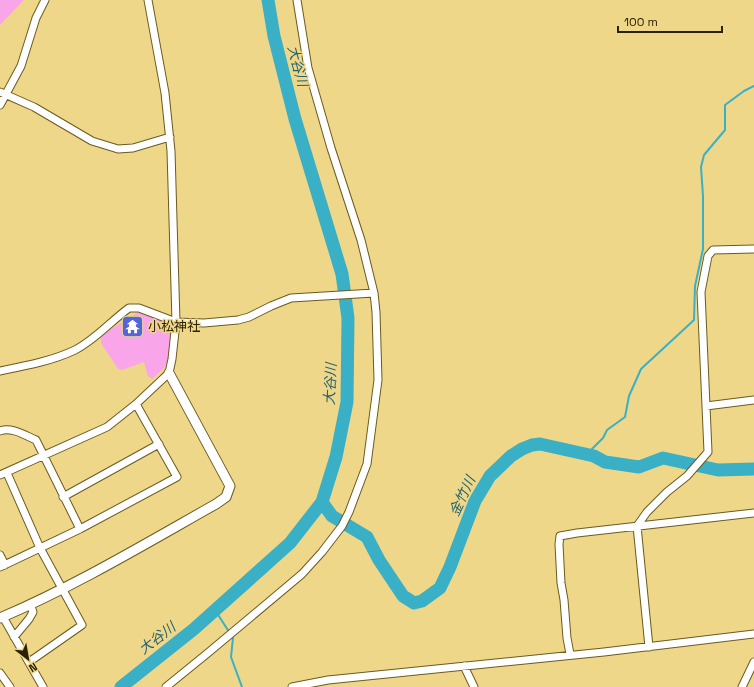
<svg xmlns="http://www.w3.org/2000/svg" width="754" height="687" font-family="'Space Grotesk','Noto Sans JP',sans-serif">
<rect width="100%" height="100%" fill="#efd78a"/>
<path fill="#f8a5ea" d="M 0,0 L 24,0 L 0,25 Z
M 138,312 L 143,312 L 172,326 L 169,359 L 164,368 L 152,379 L 148,376 L 144,362 L 122,370 L 118,369 L 101,343 L 101,338 L 105,333 Z"/>
<g fill="none" stroke-linecap="round" stroke-linejoin="round">
<path stroke="#3ab0c6" stroke-width="2" d="M 587,454 L 603,438 L 607,430 L 625,417 L 629,396 L 641,369 L 694,320 L 695,286 L 703,249 L 703,196 L 701,167 L 704,155 L 725,130 L 725,105 L 744,91 L 754,86
M 215,610 L 233,638 L 231,657 L 242,687"/>
<path stroke="#3ab0c6" stroke-width="13" d="M 322,502 L 332,516 L 367,537 L 379,560 L 403,596 L 414,603 L 422,601 L 440,588 L 450,567 L 475,501 L 490,476 L 511,456 L 522,449 L 532,445 L 540,444 L 594,456 L 605,462 L 639,467 L 663,458 L 718,470 L 754,469
M 121,687 L 194,629 L 290,543 L 322,502 L 336,457 L 347,402 L 348,318 L 342,274 L 295,119 L 274,36 L 268,0"/>
<defs>
<path id="street" d="M 0,92 L 34,107 L 92,141 L 118,149 L 133,148 L 170,137
M 0,105 L 21,66 L 36,18 L 45,0
M 0,371 C 25,366 52,361 75,350 C 95,340 111,321 129,308 L 139,308 L 176,322 L 204,323 L 238,320 L 249,317 L 271,306 L 291,298 L 374,293
M 706,406 L 754,400
M 0,431 C 11,426 26,436 36,440 L 80,529
M 7,473 L 40,548 L 82,625 L 29,662
M 0,475 L 107,427 L 136,404 L 169,373 L 172,359 L 176,322 L 171,151 L 165,93 L 148,0
M 63,497 L 159,444
M 0,555 L 5,565
M 0,567 L 80,529 L 177,477 L 136,404
M 3,617 L 43,687
M 14,637 L 29,619 L 33,612 L 30,604
M 649,647 L 637,526 L 647,512 L 667,492 L 687,476 L 708,452 L 701,292 L 708,256 L 713,250 L 754,249
M 570,654 L 567,638 L 564,600 L 561,583 L 559,544 L 560,536 L 577,533 L 754,513
M 464,666 L 474,687
M 0,673 L 10,687
M 166,687 L 209,652 L 302,574 L 322,552 L 342,526 L 349,512 L 367,464 L 378,380 L 376,312 L 374,293 L 361,240 L 331,148 L 308,68 L 297,0
M 292,687 L 328,680 L 604,652 L 754,634
M 742,687 L 754,662"/>
<path id="secondary" d="M 0,618 C 75,586 145,544 216,504 L 226,497 L 230,486 L 169,373"/>
</defs>
<use href="#street" stroke="#6b5a1f" stroke-width="9"/>
<use href="#secondary" stroke="#6b5a1f" stroke-width="11"/>
<use href="#street" stroke="#fff" stroke-width="7"/>
<use href="#secondary" stroke="#fff" stroke-width="9"/>
</g>
<defs>
<symbol id="temple-square" viewBox="-11 -11 22 22"><rect x="-9" y="-9" width="18" height="18" rx="4" fill="#5464da" stroke="#efd78a"/><path d="M0-6L5-2H3V0L6.5 2.5H4V6H1.5V3h-3V6H-4V2.5H-6.5L-3 0V-2H-5Z" fill="#fff"/></symbol>
</defs>
<g fill-rule="evenodd">
<use href="#temple-square" x="120" y="314" width="25" height="25"/>
</g>
<g text-anchor="middle" dominant-baseline="central" stroke-width="3" stroke-linejoin="round" paint-order="stroke">
<g font-size="13" fill="#2a2101" stroke="#efd78a" text-anchor="start">
<text x="148" y="326">小松神社</text>
</g>
<g font-size="14" font-style="italic" fill="#23616e" stroke="#efd78a">
<text transform="translate(298 66) rotate(75)">大谷川</text>
<text transform="translate(330 384) rotate(-87)">大谷川</text>
<text transform="translate(462 496) rotate(-65)">金竹川</text>
<text transform="translate(157 638) rotate(-38)">大谷川</text>
</g>
</g>
<g transform="translate(28 659) rotate(149)" stroke="#efd78a" stroke-width="3" paint-order="stroke">
<path d="M0-3L7 15L0 10L-7 15Z" fill="#2a2101"/>
<text y="-6" font-size="11" font-weight="bold" text-anchor="middle" fill="#2a2101">N</text>
</g>
<path d="M618 26v6h104v-6" fill="none" stroke="#2a2101" stroke-width="2"/>
<text x="624" y="26" font-size="12" fill="#2a2101" stroke="#efd78a" stroke-width="3" paint-order="stroke">100 m</text>
</svg>
